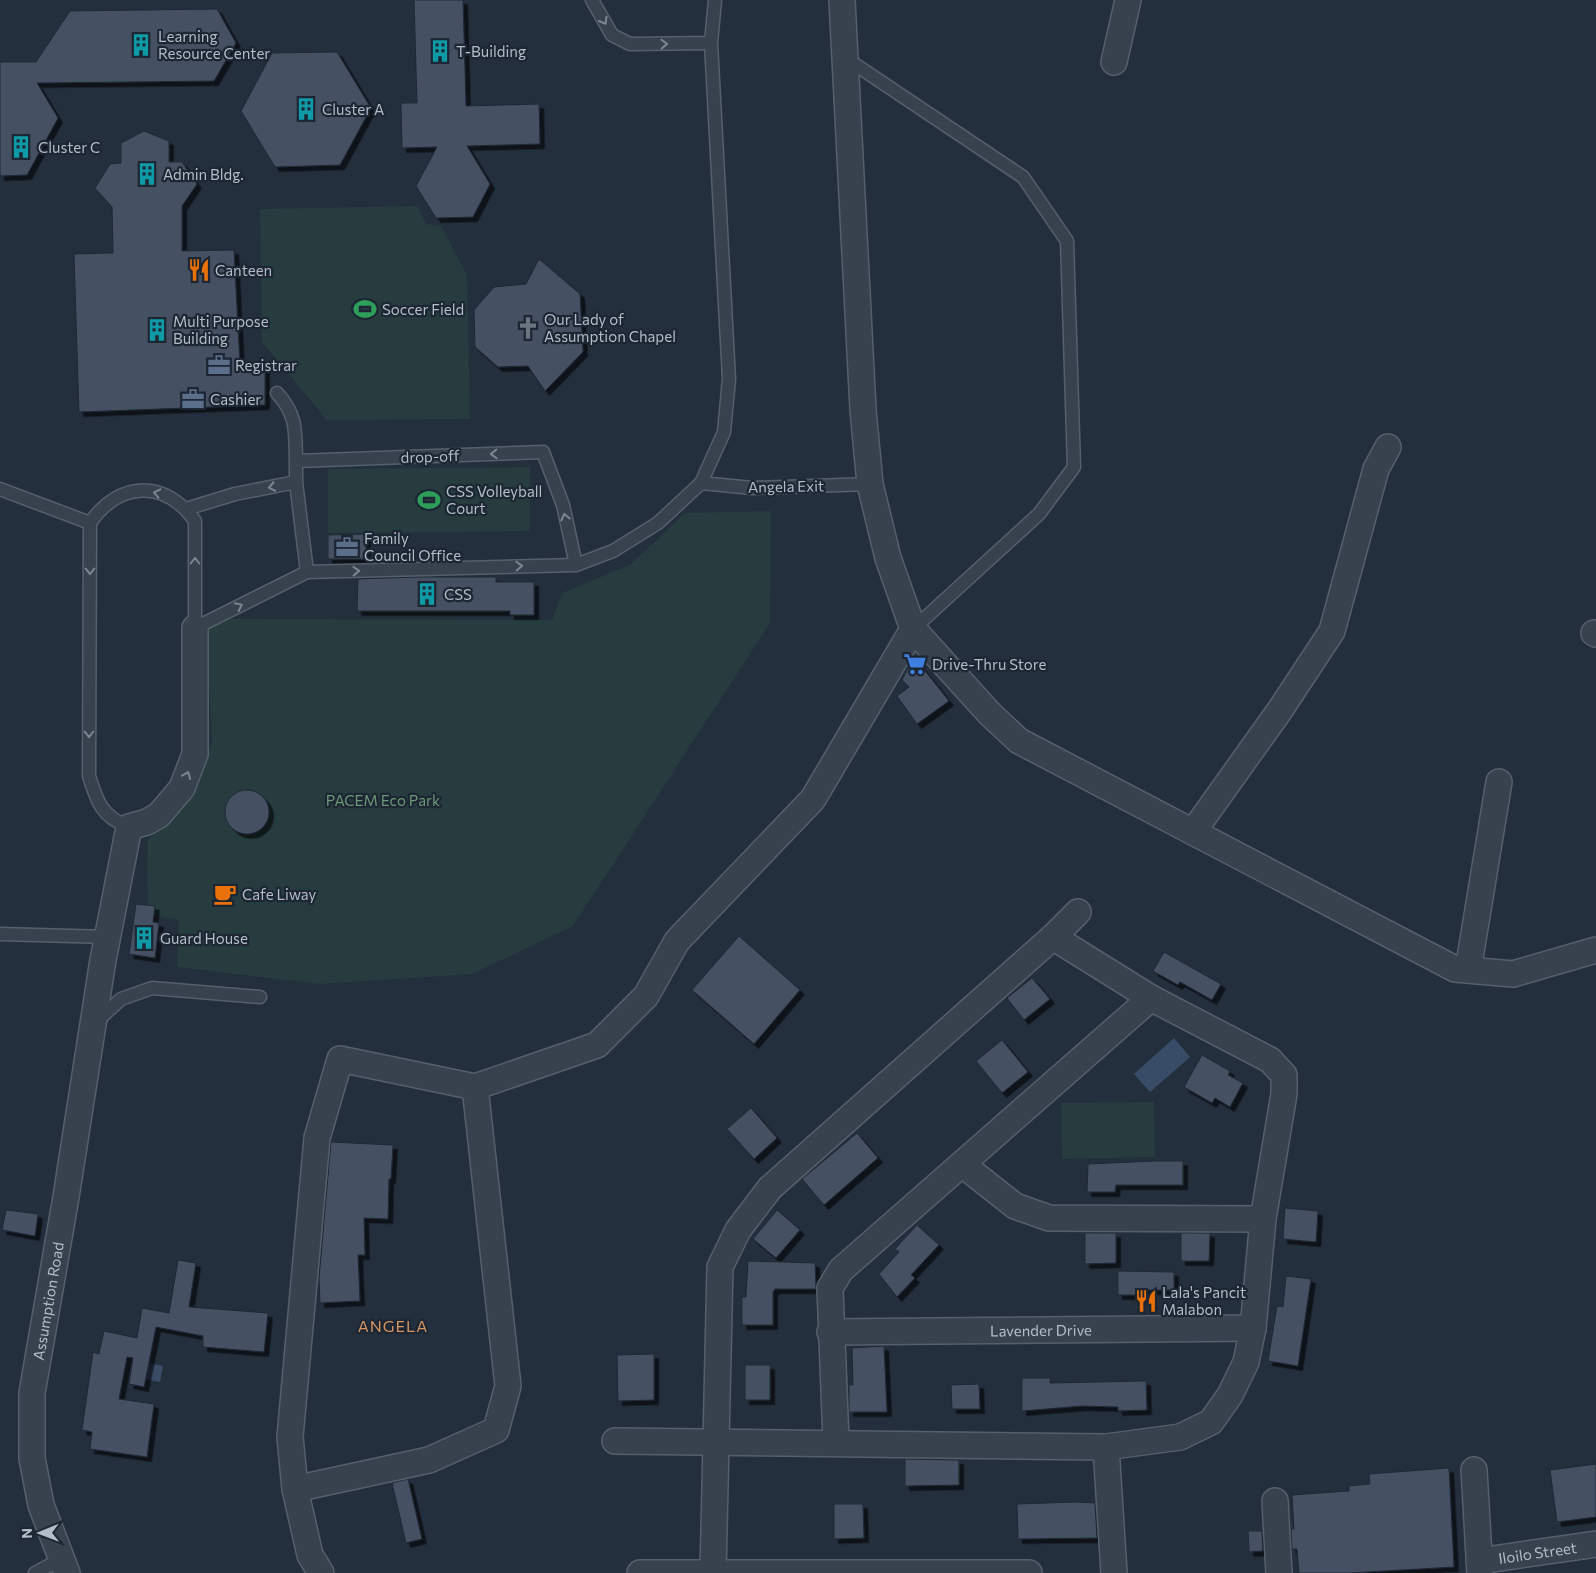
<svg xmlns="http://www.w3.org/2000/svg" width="1596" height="1573" font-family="Commissioner,sans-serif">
<defs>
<filter id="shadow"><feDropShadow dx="4.5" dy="4.5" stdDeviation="0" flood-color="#0009"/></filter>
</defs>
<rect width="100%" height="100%" fill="#242f3e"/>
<path fill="#263c3f" d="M 417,206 L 426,224 L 441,226 L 467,275 L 470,419 L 327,420 L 262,342 L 260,209 Z
M 530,467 L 530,531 L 328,533 L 328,469 Z
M 771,511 L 770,623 L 573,926 L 472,974 L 320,984 L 177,967 L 179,920 L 148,915 L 147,841 L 200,781 L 212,741 L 206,629 L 231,619 L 552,620 L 562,593 L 630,565 L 685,513 Z
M 1154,1102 L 1155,1157 L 1062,1159 L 1061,1103 Z"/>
<path fill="#394c67" d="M 1174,1038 L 1190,1057 L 1150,1092 L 1134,1074 Z
M 136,1360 L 163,1366 L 160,1382 L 133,1377 Z"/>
<path fill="#455162" stroke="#1f2835" filter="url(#shadow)" d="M 414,0 L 463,0 L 466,106 L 539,104 L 540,144 L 467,146 L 490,184 L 473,217 L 436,218 L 416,186 L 437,147 L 402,148 L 401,103 L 417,103 Z
M 217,9 L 236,43 L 214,81 L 37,83 L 58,118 L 27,175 L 0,176 L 0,62 L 36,62 L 70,11 Z
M 337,52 L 371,108 L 340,165 L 275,167 L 241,111 L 272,53 Z
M 144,131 L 169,141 L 169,162 L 182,162 L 197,184 L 182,206 L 182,251 L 234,250 L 240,366 L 265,365 L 265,405 L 79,412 L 74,254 L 113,253 L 112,207 L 95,188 L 110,164 L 121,163 L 121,143 Z
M 539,259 L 580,294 L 583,352 L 545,391 L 528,366 L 498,367 L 475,347 L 474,310 L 494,287 L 526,284 Z
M 366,534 L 366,559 L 328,559 L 328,535 Z
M 417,577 L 496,577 L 496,582 L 534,582 L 534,615 L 510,615 L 510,611 L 357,611 L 358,579 Z
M 914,657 L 949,701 L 917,724 L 897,696 L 909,687 L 902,680 Z
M225 812a22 22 0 1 1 44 0a22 22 0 1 1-44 0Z
M 136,904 L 155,906 L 153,922 L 159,923 L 155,958 L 129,954 Z
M 739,936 L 800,990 L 754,1044 L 692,990 Z
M 1164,952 L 1221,984 L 1212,1000 L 1180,982 L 1178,985 L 1153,971 Z
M 1032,978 L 1050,999 L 1024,1020 L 1007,998 Z
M 1002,1040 L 1028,1072 L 1002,1093 L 976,1061 Z
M 1202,1055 L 1230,1071 L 1228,1075 L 1243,1083 L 1230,1107 L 1215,1098 L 1212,1103 L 1184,1087 Z
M 751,1108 L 777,1138 L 754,1159 L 727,1129 Z
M 857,1133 L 878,1158 L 824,1205 L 802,1179 Z
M 331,1142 L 393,1145 L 391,1179 L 389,1179 L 388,1219 L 364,1218 L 365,1255 L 358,1255 L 360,1301 L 320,1303 L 319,1278 Z
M 1155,1161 L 1183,1161 L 1183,1185 L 1116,1185 L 1115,1192 L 1087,1192 L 1088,1164 Z
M 1285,1208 L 1318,1211 L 1316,1242 L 1283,1239 Z
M 6,1210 L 38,1214 L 35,1236 L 2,1230 Z
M 777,1210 L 800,1230 L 776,1258 L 753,1239 Z
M 917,1225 L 939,1245 L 911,1275 L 915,1278 L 897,1297 L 879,1274 L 899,1252 L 895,1249 Z
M 1085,1233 L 1116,1233 L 1116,1263 L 1085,1264 Z
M 1181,1233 L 1210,1233 L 1209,1261 L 1181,1261 Z
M 178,1260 L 196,1263 L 189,1307 L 268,1313 L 264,1352 L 203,1347 L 203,1336 L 156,1327 L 144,1387 L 129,1384 L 133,1358 L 127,1357 L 119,1399 L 154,1404 L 147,1457 L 90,1449 L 92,1432 L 82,1430 L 93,1352 L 99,1354 L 104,1331 L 137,1338 L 142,1308 L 169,1313 Z
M 748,1261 L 815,1263 L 816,1289 L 775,1289 L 773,1292 L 773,1325 L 742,1325 L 742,1297 L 746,1297 Z
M 1118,1271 L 1174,1272 L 1174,1290 L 1146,1290 L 1146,1295 L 1118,1295 Z
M 1286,1276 L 1311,1279 L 1298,1366 L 1268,1361 L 1277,1306 L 1283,1307 Z
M 884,1346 L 887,1412 L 849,1412 L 849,1385 L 853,1385 L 852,1348 Z
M 654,1354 L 654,1400 L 618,1401 L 617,1355 Z
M 745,1365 L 770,1365 L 770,1400 L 745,1400 Z
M 1022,1378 L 1050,1378 L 1050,1383 L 1146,1381 L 1147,1410 L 1118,1411 L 1118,1407 L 1082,1406 L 1022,1411 Z
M 979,1384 L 980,1409 L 952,1409 L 951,1385 Z
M 905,1459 L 959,1460 L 959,1485 L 905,1486 Z
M 1596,1464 L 1596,1517 L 1557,1522 L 1550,1470 Z
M 1449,1468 L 1454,1567 L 1349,1573 L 1299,1573 L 1297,1549 L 1292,1549 L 1291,1529 L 1294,1529 L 1292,1495 L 1349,1491 L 1349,1486 L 1370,1484 L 1369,1474 Z
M 408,1479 L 422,1539 L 406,1543 L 392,1483 Z
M 1076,1502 L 1095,1503 L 1097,1538 L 1018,1539 L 1017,1504 Z
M 834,1504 L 863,1504 L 864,1538 L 834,1539 Z
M 1248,1531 L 1262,1531 L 1263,1551 L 1249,1552 Z"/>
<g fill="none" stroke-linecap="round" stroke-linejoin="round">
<defs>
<path id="lane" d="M 592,0 L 612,35 L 630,44 L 711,43
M 847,59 L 1023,177 L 1067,241 L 1074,467 L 1039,514 L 913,629
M 277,393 C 298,416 295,432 296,461
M 296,482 L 307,572
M 701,483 L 752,488 L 870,484
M 0,489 L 90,523
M 186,509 L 235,494 L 296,482 L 296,461 L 543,452 L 563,505 L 576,565
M 90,523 C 119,481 165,479 195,521 L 195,628 L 307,572 L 576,565 L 613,551 L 658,523 L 701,483 L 724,432 L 729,379 L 711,43 L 715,0
M 90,523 L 89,776 C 97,802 102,817 129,827
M 0,934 L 108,937
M 96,1022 L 121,999 L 152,988 L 260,997
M 35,1573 L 61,1559"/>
<g id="street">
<path d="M 842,0 L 863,410 L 870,484 L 888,558 L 913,629 L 990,714 L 1019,741 L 1455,969 L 1513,974 L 1596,950"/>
<path d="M 1114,62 L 1128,0"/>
<path d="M 1594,633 L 1596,634"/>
<path d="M 1193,832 L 1280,710 L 1332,631 L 1376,469 L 1388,447"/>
<path d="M 1468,970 L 1499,782"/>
<path d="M 963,1165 L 1015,1206 L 1049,1218 L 1263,1219"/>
<path id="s1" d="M 830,1332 L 1253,1328"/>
<path d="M 615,1441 L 1106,1447 L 1180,1437 L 1211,1422 L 1230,1395 L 1246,1362 L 1253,1328 L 1263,1219 L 1284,1094 L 1284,1075 L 1270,1060 L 1151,998 L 1053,937"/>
<path d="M 836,1442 L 830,1288 L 841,1270 L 1151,998"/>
<path d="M 1106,1447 L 1114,1573"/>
<path d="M 1474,1470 L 1480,1573"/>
<path d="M 295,1489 L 429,1460 L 496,1430 L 508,1386 L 475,1087"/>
<path d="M 1275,1501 L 1279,1573"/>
<path id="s2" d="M 1479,1561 L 1596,1544"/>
<path id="s3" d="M 67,1573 L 41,1505 L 32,1458 L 32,1393 L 66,1197 L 103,960 L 129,827 L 147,822 L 159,815 L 182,788 L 195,754 L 195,628"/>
<path d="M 321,1573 L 310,1555 L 295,1489 L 290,1437 L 317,1138 L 340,1059 L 475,1087 L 597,1045 L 646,996 L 677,941 L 813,799 L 913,629"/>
<path d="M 640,1573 L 1029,1573"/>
<path d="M 713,1573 L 720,1267 L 738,1230 L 770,1188 L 1053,937 L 1078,912"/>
</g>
</defs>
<use href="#lane" stroke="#565f6c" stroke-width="15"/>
<use href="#street" stroke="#565f6c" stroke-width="28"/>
<use href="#lane" stroke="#38414e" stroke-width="12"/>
<use href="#street" stroke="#38414e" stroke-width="25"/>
</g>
<defs><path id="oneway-chevron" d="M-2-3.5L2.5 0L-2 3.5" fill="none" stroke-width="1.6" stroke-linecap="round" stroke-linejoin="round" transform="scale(1.25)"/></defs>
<g stroke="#7c8592">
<use href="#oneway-chevron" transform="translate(604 21) rotate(60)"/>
<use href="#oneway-chevron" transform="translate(664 44) rotate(-2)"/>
<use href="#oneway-chevron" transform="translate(494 454) rotate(178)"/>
<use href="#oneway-chevron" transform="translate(272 487) rotate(169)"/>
<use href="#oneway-chevron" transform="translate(157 493) rotate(-167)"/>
<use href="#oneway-chevron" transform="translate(565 517) rotate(-103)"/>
<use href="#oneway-chevron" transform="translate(195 561) rotate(-90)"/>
<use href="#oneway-chevron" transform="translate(519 566) rotate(-2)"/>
<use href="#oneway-chevron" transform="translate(90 571) rotate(90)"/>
<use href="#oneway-chevron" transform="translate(356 571) rotate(-2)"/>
<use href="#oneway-chevron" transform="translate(239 606) rotate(-26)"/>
<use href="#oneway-chevron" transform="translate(89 734) rotate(90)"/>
<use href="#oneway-chevron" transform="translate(187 775) rotate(-68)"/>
</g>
<defs>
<symbol id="building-bare" viewBox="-9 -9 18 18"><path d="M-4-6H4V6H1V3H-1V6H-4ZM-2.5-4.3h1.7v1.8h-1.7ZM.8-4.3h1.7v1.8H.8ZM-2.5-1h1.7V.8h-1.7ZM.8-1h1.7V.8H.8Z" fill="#0f9aa8" stroke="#1d2633" stroke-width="2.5" paint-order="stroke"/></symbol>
<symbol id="restaurant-bare" viewBox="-9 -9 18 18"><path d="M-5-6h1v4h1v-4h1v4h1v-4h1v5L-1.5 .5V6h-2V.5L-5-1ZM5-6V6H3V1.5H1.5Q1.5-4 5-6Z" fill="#e8710a" stroke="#1d2633" stroke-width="2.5" paint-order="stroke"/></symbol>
<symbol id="stadium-bare" viewBox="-9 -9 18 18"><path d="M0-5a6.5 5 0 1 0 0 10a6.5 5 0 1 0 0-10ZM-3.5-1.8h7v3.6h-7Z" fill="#2e9e5b" stroke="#1d2633" stroke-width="2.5" paint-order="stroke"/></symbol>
<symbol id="church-bare" viewBox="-9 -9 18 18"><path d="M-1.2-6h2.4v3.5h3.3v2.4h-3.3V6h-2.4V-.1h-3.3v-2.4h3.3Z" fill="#6b7280" stroke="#1d2633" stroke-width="2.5" paint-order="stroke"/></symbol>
<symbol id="office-bare" viewBox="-9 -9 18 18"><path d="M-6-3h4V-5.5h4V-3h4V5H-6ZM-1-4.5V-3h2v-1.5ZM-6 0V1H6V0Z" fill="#5c6f8a" stroke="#1d2633" stroke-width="2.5" paint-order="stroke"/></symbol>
<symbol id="supermarket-bare" viewBox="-9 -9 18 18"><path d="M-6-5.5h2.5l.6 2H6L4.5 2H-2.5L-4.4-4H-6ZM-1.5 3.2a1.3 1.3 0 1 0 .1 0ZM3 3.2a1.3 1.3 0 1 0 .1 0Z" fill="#3f7fe0" stroke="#1d2633" stroke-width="2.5" paint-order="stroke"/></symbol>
<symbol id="cafe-bare" viewBox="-9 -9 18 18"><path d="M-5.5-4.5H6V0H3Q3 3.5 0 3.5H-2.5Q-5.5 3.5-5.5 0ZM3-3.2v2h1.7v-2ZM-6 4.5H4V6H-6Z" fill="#e8710a" stroke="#1d2633" stroke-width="2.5" paint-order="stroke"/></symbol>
</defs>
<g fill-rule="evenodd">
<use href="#building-bare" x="125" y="29" width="32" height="32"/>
<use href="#building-bare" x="424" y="35" width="32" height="32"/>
<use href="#building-bare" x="290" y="93" width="32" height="32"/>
<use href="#building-bare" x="5" y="131" width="32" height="32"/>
<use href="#building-bare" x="131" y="158" width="32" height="32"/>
<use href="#restaurant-bare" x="183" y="254" width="32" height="32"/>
<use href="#stadium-bare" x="349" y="293" width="32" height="32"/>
<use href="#church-bare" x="512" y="312" width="32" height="32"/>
<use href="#building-bare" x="141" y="314" width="32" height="32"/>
<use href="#office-bare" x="203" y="349" width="32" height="32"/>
<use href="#office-bare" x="177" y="383" width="32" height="32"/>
<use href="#stadium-bare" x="413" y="484" width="32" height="32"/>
<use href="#office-bare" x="331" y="531" width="32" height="32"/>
<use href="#building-bare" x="411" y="578" width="32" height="32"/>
<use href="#supermarket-bare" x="899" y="648" width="32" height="32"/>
<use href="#cafe-bare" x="209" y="878" width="32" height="32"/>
<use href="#building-bare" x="128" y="922" width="32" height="32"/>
<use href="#restaurant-bare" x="1130" y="1285" width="32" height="32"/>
</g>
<g text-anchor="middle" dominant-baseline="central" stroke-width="4.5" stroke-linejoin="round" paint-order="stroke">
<g font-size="15" fill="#b4bcc9" stroke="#1d2633" text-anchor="start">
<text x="158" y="36">Learning<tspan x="158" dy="17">Resource Center</tspan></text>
<text x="456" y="51">T-Building</text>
<text x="322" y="109">Cluster A</text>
<text x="38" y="147">Cluster C</text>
<text x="163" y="174">Admin Bldg.</text>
<text x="215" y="270">Canteen</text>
<text x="382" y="309">Soccer Field</text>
<text x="544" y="319">Our Lady of<tspan x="544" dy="17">Assumption Chapel</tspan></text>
<text x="173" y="321">Multi Purpose<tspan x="173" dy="17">Building</tspan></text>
<text x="235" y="365">Registrar</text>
<text x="210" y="399">Cashier</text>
<text x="446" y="491">CSS Volleyball<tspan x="446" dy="17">Court</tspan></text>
<text x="364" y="538">Family<tspan x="364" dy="17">Council Office</tspan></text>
<text x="444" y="594">CSS</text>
<text x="932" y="664">Drive-Thru Store</text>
<text x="242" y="894">Cafe Liway</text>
<text x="160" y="938">Guard House</text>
<text x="1162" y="1292">Lala's Pancit<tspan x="1162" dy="17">Malabon</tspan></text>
</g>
<g font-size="15" fill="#b4bcc9" stroke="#1d2633">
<text transform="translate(430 456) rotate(-2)">drop-off</text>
<text transform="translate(786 486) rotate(-1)">Angela Exit</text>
<text stroke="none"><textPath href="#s3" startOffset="279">Assumption Road</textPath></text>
<text stroke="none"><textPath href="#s1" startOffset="211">Lavender Drive</textPath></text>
<text stroke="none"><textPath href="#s2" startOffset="59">Iloilo Street</textPath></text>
</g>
<g font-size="15" fill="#6b9a76" stroke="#1d2633">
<text x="383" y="800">PACEM Eco Park</text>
</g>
<g font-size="16" letter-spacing="1" fill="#d59563" stroke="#1d2633">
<text x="393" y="1325">ANGELA</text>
</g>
</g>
<g transform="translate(40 1533) rotate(269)" stroke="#1d2633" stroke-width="4" paint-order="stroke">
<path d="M0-4L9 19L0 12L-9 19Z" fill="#b4bcc9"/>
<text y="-8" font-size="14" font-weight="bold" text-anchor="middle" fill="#b4bcc9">N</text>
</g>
</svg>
